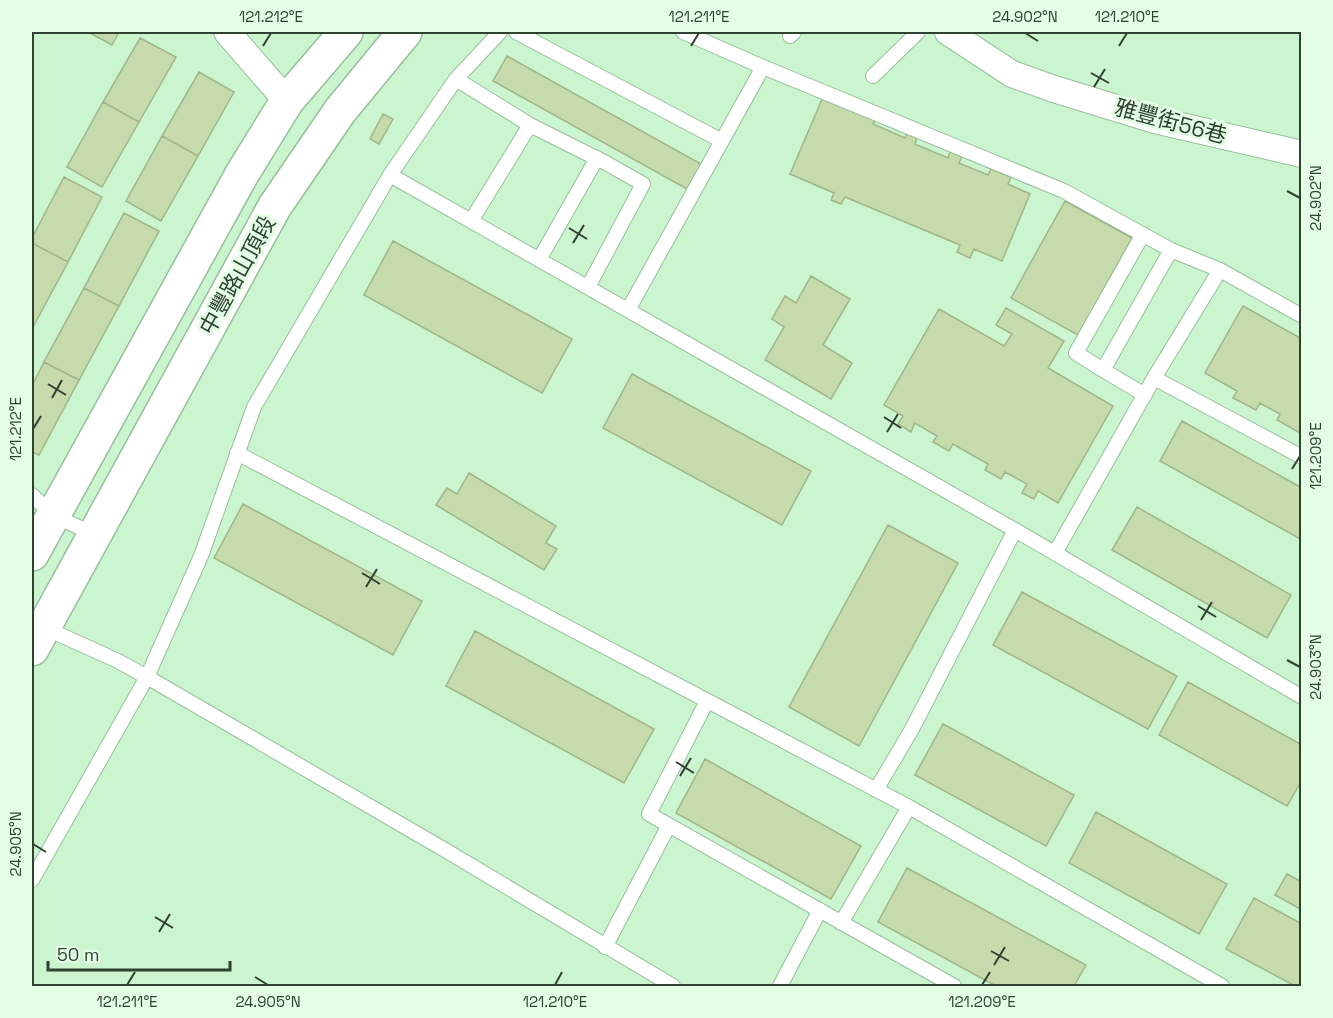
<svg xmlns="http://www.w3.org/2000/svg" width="1333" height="1018" font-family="'Space Grotesk','Noto Sans TC',sans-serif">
<rect width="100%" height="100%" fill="#cbf5cf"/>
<path fill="#c6dbac" stroke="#a0b587" stroke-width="1.5" d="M 88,32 L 119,32 L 112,45 Z
M 140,38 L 176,57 L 139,122 L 103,102 Z
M 507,56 L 701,164 L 687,189 L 493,81 Z
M 199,72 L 234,92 L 198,156 L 162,136 Z
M 823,97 L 876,119 L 873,124 L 905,138 L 907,133 L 917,137 L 915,144 L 948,158 L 951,149 L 963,154 L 959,163 L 988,175 L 991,169 L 1011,177 L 1008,184 L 1030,194 L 1002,261 L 974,249 L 970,258 L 957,252 L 960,245 L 845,197 L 841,204 L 831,200 L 834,193 L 790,174 Z
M 103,102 L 139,122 L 102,187 L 67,167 Z
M 383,114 L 393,119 L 379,144 L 370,139 Z
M 162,136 L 198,156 L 161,221 L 126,201 Z
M 64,177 L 102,197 L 68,262 L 32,243 L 32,238 Z
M 1065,201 L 1132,238 L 1078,335 L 1011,298 Z
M 124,213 L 159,231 L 119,306 L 84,288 Z
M 393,241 L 572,339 L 542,393 L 364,295 Z
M 32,243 L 68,262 L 33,327 L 32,326 Z
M 811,276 L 850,299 L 823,345 L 852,363 L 831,399 L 765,360 L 784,327 L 772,319 L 785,296 L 796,303 Z
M 84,288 L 119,306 L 79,380 L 44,362 Z
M 1243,306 L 1302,339 L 1302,434 L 1277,420 L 1280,414 L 1260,403 L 1256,410 L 1233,398 L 1237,391 L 1205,373 Z
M 1006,308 L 1064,341 L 1048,368 L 1113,406 L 1058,503 L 1038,491 L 1034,499 L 1022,493 L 1027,484 L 1005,472 L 1001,479 L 985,470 L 988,464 L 953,444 L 949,451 L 933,442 L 937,436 L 915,423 L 911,432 L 898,424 L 903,416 L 884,405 L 939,309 L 1004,346 L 1012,334 L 996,325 Z
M 44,362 L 79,380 L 39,455 L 32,452 L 32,386 Z
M 632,374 L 811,471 L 782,525 L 603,428 Z
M 1182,421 L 1302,488 L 1302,540 L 1160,461 Z
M 469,473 L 556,526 L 546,543 L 557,549 L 544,570 L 436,505 L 447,488 L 457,494 Z
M 243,504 L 422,601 L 393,655 L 214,558 Z
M 1137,507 L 1291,595 L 1267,638 L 1112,550 Z
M 888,525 L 958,563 L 859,746 L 789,707 Z
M 1022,592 L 1177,676 L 1148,729 L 993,645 Z
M 475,631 L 654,729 L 624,783 L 446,686 Z
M 1188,682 L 1302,745 L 1302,780 L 1287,806 L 1159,735 Z
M 943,724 L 1074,795 L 1046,846 L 915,775 Z
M 705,759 L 861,846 L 831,899 L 676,813 Z
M 1096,812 L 1227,884 L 1199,934 L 1069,863 Z
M 907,868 L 1086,965 L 1074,986 L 996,986 L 878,922 Z
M 1287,874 L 1302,882 L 1302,910 L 1275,895 Z
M 1254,898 L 1302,924 L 1302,986 L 1295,986 L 1226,949 Z"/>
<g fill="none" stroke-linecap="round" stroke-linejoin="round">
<defs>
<path id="service" d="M 516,32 L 722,141
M 683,32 L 763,67 L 1064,191 L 1171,250 L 1220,270 L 1302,316
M 790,36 L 794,32
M 873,76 L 918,32
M 456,79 L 530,125 L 471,221
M 530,125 L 606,163 L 643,184 L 588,287
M 390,175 L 1015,530 L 1302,697
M 539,260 L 597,158
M 628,310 L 763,67
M 1103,370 L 1076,353 L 1143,234
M 1154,378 L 1220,270
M 1145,395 L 1103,370 L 1171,250
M 237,453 L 909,807 L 1222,986
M 32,495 L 53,515 L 93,534
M 1055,553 L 1154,378 L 1302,457
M 43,627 L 118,661 L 147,677 L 201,556 L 254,407 L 390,175 L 456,79 L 500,32
M 707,701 L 649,814 L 954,986
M 876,790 L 912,729 L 1015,530
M 32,880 L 147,677 L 445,850 L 673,986
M 841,923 L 909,807
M 605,947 L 669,825
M 780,986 L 820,910"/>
<path id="minor" d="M 227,32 L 287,101
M 948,32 L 1012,74 L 1054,89 L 1155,120 L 1302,154"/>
<path id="secondary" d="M 32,554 L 242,174 L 287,101 L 346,32
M 32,649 L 275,206 L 340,111 L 405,32"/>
</defs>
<use href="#service" stroke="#96bf9a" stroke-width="16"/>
<use href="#minor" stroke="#96bf9a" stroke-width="28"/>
<use href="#secondary" stroke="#96bf9a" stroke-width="36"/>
<use href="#service" stroke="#fff" stroke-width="14"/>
<use href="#minor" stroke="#fff" stroke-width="26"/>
<use href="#secondary" stroke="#fff" stroke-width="33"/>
</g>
<path fill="none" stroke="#304031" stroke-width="2" d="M 1025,33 L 1038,41M 263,46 L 271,33M 691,46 L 699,33M 1119,46 L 1127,33M 1091,73 L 1109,83M 1094,87 L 1105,69M 1287,191 L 1300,198M 569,228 L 587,239M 573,243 L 584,225M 48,384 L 66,395M 52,398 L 62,380M 884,417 L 901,428M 33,429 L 41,416M 887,432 L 898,414M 1292,469 L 1300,456M 362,573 L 380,584M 366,587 L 377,569M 1198,606 L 1216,617M 1201,620 L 1212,602M 1287,660 L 1300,667M 676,762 L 694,773M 680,776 L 691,758M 33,844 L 46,852M 155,917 L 173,928M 159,932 L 170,914M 991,951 L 1009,961M 994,965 L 1005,947M 255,977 L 268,985M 127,985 L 135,972M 555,985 L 562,972M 982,985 L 990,972"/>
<g text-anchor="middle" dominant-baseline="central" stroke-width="6" stroke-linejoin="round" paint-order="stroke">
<g font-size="22" fill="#304031" stroke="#e4fee6">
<text transform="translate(1171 121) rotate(15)">雅豐街56巷</text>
<text transform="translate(237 275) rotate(-61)">中豐路山頂段</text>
</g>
</g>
<rect width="1333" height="1018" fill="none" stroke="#e4fee6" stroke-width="66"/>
<path d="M48 961v9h182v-9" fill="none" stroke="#304031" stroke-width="3"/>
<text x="57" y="961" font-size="18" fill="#304031" stroke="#e4fee6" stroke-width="4.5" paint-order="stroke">50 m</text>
<rect x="33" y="33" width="1267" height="952" fill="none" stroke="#304031" stroke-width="2"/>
<g font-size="15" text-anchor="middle" fill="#304031">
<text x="271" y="22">121.212°E</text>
<text x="699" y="22">121.211°E</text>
<text x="1025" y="22">24.902°N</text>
<text x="1127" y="22">121.210°E</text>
<text transform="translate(1316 198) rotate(-90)" y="5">24.902°N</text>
<text transform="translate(16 429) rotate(-90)" y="5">121.212°E</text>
<text transform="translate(1316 456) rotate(-90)" y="5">121.209°E</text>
<text transform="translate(1316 667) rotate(-90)" y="5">24.903°N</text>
<text transform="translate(16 844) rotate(-90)" y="5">24.905°N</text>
<text x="127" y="1007">121.211°E</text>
<text x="268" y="1007">24.905°N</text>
<text x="555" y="1007">121.210°E</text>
<text x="982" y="1007">121.209°E</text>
</g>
</svg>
